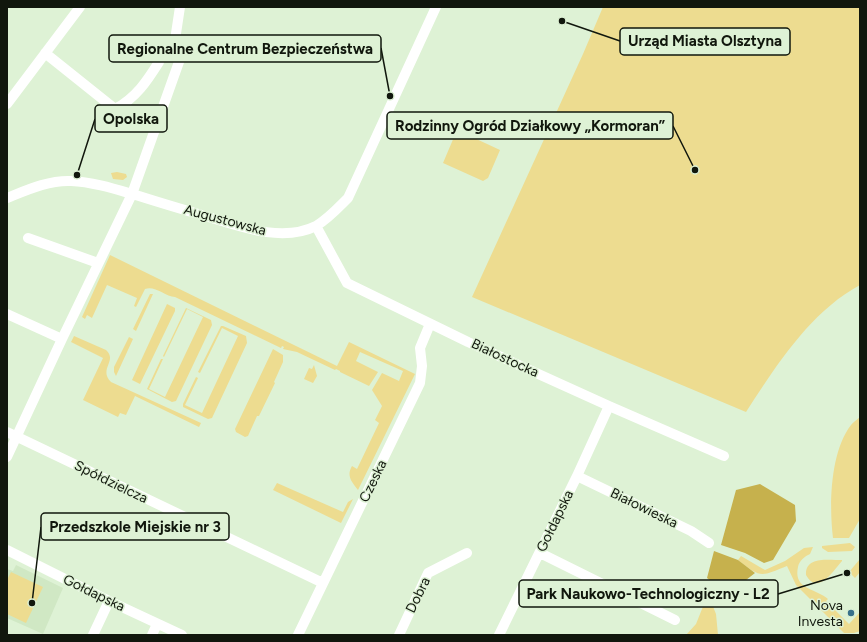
<svg xmlns="http://www.w3.org/2000/svg" width="867" height="642" font-family="Figtree,sans-serif">
<rect width="100%" height="100%" fill="#def2d5"/>
<path fill="#d0e8c4" d="M 16,565 L 63,588 L 43,634 L 7,618 L 7,569 L 13,571 Z"/>
<path fill="#eddc90" d="M 603,7 L 860,7 L 860,285 C 810,312 776,366 746,412 L 472,297 L 583,54 Z
M 457,130 L 500,150 L 488,178 L 483,181 L 443,163 Z
M 117,172 L 126,174 L 127,177 L 123,180 L 113,179 L 111,173 Z
M 110,255 L 337,366 L 349,342 L 415,374 L 358,490 C 352,482 346,476 352,466 L 357,469 L 379,423 L 375,420 L 382,406 L 372,390 L 382,373 L 399,381 L 403,371 L 360,352 L 356,361 L 378,372 L 369,386 L 340,372 L 340,371 L 336,369 L 335,370 L 297,352 L 283,349 L 284,347 L 282,346 L 281,348 L 175,297 C 165,296 154,285 145,289 L 136,307 L 134,306 L 137,298 L 107,285 L 92,318 L 87,315 L 85,319 L 82,317 Z
M 150,294 L 153,294 L 136,331 L 133,329 Z
M 167,304 L 175,308 L 175,311 L 140,384 L 132,380 Z
M 186,308 L 211,320 L 212,325 L 176,401 L 172,402 L 147,389 L 161,359 L 163,359 L 149,389 L 165,397 L 203,317 L 187,309 L 164,357 L 163,356 Z
M 221,326 L 223,326 L 246,336 L 247,343 L 212,418 L 208,419 L 183,407 L 183,404 L 196,377 L 198,378 L 185,405 L 202,413 L 238,336 L 222,328 L 200,373 L 198,372 Z
M 74,336 L 106,350 C 118,361 98,369 111,382 L 201,423 L 199,427 L 135,396 L 126,415 L 120,413 L 118,417 L 83,400 L 103,358 L 71,342 Z
M 129,337 L 133,339 L 116,376 L 114,372 L 114,367 Z
M 273,349 L 283,355 L 283,362 L 274,382 L 275,383 L 259,416 L 257,416 L 248,436 L 245,437 L 236,432 L 235,429 Z
M 314,365 L 317,376 L 313,383 L 304,379 L 309,368 L 312,369 Z
M 860,417 L 860,519 L 849,538 L 833,538 C 829,506 830,452 851,425 C 853,422 857,420 860,417 Z
M 277,483 L 343,512 L 348,502 L 353,499 L 341,523 L 273,490 Z
M 850,543 L 855,547 L 852,551 L 828,552 L 822,548 L 822,546 Z
M 813,547 L 810,554 C 805,556 799,561 798,567 C 793,590 816,588 828,599 L 826,601 L 849,624 L 860,612 L 860,631 L 854,633 L 844,633 L 796,585 L 787,566 C 760,577 761,578 738,560 L 741,556 L 765,570 L 785,561 L 804,548 Z
M 860,559 L 860,572 L 855,578 L 849,572 Z
M 842,560 L 842,561 C 833,571 818,596 806,575 C 805,556 828,560 842,560 Z
M 11,572 L 43,587 L 26,623 L 7,614 L 7,580 Z
M 708,594 L 716,614 L 718,635 L 686,635 L 696,624 Z"/>
<path fill="#c6b14d" d="M 760,484 L 795,505 L 796,521 L 773,560 L 764,563 L 745,553 L 721,545 L 736,490 Z
M 714,551 L 738,560 L 755,573 L 728,594 L 707,578 Z"/>
<g fill="none" stroke-linecap="round" stroke-linejoin="round">
<path stroke="#fff" stroke-width="10" d="M 45,53 L 115,109 L 132,119 L 155,128
M 7,104 L 80,7
M 115,109 C 136,98 147,81 159,62
M 7,198 C 27,190 49,180 71,181 C 94,182 118,190 139,196 C 164,204 188,211 212,218 C 244,228 284,242 316,226 C 328,219 338,208 348,198 L 436,7
M 316,226 L 347,283 L 468,342 L 609,406 L 724,456
M 28,238 L 98,263
M 7,314 L 62,339
M 7,432 L 323,583
M 7,457 L 62,339 L 132,194 L 185,45 L 175,40 L 180,7
M 577,476 L 691,531 L 709,543
M 7,550 L 109,601 L 182,635
M 540,553 L 675,620
M 93,635 L 109,601
M 152,635 L 157,624
M 298,635 L 420,383 L 422,366 L 420,348 L 430,324
M 399,635 L 428,573 L 467,553
M 499,635 L 577,476 L 609,406"/>
</g>
<circle fill="#38718b" stroke="#def2d5" stroke-width="1.5" cx="851" cy="613" r="4"/>
<g text-anchor="middle" dominant-baseline="central" stroke-width="3" stroke-linejoin="round" paint-order="stroke">
<g font-size="14" fill="#11170d" stroke="#def2d5">
<text transform="translate(225 220) rotate(15)">Augustowska</text>
<text transform="translate(505 358) rotate(25)">Białostocka</text>
<text transform="translate(373 481) rotate(-64)">Czeska</text>
<text transform="translate(111 482) rotate(26)">Spółdzielcza</text>
<text transform="translate(644 508) rotate(26)">Białowieska</text>
<text transform="translate(555 521) rotate(-64)">Gołdapska</text>
<text transform="translate(94 593) rotate(26)">Gołdapska</text>
<text transform="translate(418 595) rotate(-64)">Dobra</text>
</g>
<g font-size="14" fill="#11170d" stroke="#def2d5" text-anchor="end">
<text x="843" y="605">Nova<tspan x="843" dy="16">Investa</tspan></text>
</g>
</g>
<path fill="none" stroke="#11170d" stroke-width="1.5" d="M562 21L620 41M390 96L381 48M77 175L95 119M695 170L673 126M32 603L41 527M847 573L778 594"/>
<g fill="#11170d" stroke="#def2d5" stroke-width="1.5">
<circle cx="562" cy="21" r="4"/>
<circle cx="390" cy="96" r="4"/>
<circle cx="77" cy="175" r="4"/>
<circle cx="695" cy="170" r="4"/>
<circle cx="32" cy="603" r="4"/>
<circle cx="847" cy="573" r="4"/>
</g>
<g fill="#def2d5" stroke="#11170d" stroke-width="1.5">
<rect x="620" y="28" width="170" height="27" rx="4"/>
<rect x="109" y="35" width="272" height="27" rx="4"/>
<rect x="95" y="105" width="72" height="27" rx="4"/>
<rect x="387" y="112" width="286" height="27" rx="4"/>
<rect x="41" y="513" width="188" height="27" rx="4"/>
<rect x="519" y="580" width="259" height="27" rx="4"/>
</g>
<g font-size="15" text-anchor="middle" font-weight="bold" fill="#11170d">
<text x="705" y="46">Urząd Miasta Olsztyna</text>
<text x="245" y="54">Regionalne Centrum Bezpieczeństwa</text>
<text x="131" y="124">Opolska</text>
<text x="530" y="131">Rodzinny Ogród Działkowy „Kormoran”</text>
<text x="135" y="532">Przedszkole Miejskie nr 3</text>
<text x="648" y="599">Park Naukowo-Technologiczny - L2</text>
</g>
<rect width="867" height="642" fill="none" stroke="#11170d" stroke-width="16"/>
</svg>
